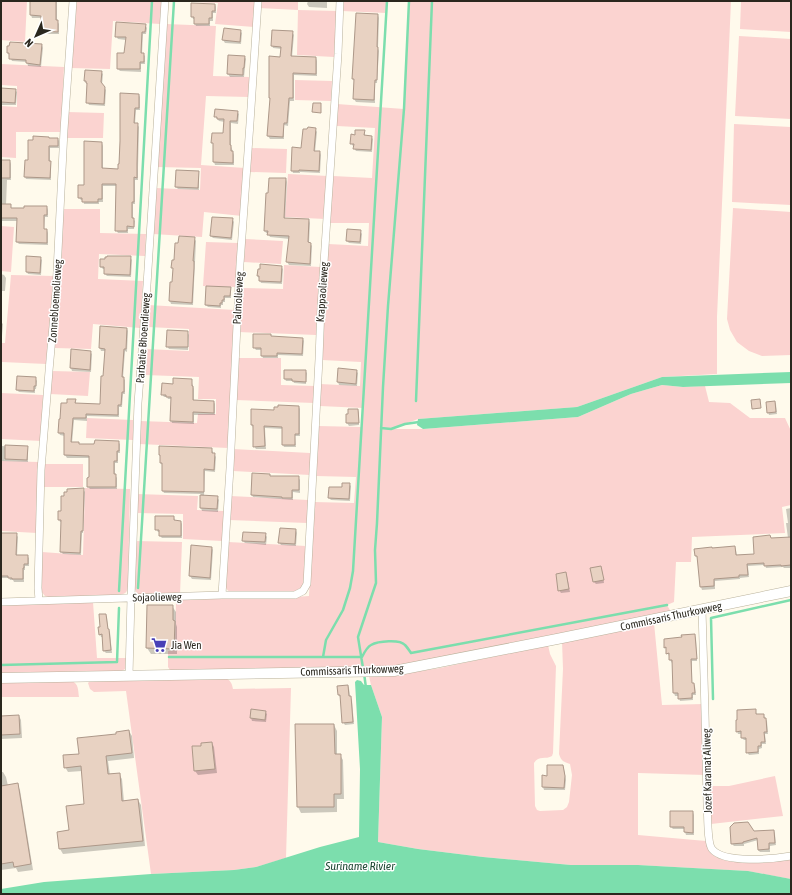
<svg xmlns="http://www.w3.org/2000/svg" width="792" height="895" font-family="'Asap Condensed',sans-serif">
<rect width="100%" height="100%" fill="#fffaec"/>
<path fill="#fbd3d0" d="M 1,1 L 27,1 L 25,42 L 1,40 Z
M 75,1 L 162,1 L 160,24 L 113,21 L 110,69 L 71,68 Z
M 169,1 L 256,1 L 254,27 L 215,24 L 218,3 Z
M 260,1 L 298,1 L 298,10 L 337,11 L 334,57 L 297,55 L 298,10 L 259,8 Z
M 343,1 L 387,1 L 386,13 L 342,11 Z
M 409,1 L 731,1 L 717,317 L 717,374 L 662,377 L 577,407 L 418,419 L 392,429 L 423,429 L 578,417 L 631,394 L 662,385 L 683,387 L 705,386 L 709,402 L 730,403 L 750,418 L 785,418 L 791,431 L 791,505 L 782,507 L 785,533 L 692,537 L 691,562 L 676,562 L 674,602 L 667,605 L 671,612 L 388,668 L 174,671 L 170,670 L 168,667 L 168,651 L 175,650 L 176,600 L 295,597 L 309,596 L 314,502 L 354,503 L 356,477 L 316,476 L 318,426 L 362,427 L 363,408 L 320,406 L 320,384 L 360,386 L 361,362 L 322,360 L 328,244 L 368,246 L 369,223 L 330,223 L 333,176 L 372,178 L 375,128 L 337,126 L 337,104 L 404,109 Z
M 741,1 L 791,1 L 791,32 L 740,29 Z
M 166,24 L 216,26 L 213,76 L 250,77 L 249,97 L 206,96 L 201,165 L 245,168 L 242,216 L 204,212 L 202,237 L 153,234 L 156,188 L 200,190 L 201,168 L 157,167 Z
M 739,36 L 791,39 L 791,119 L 735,116 Z
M 1,64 L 64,67 L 61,132 L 16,132 L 16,158 L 1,157 L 1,106 L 17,107 L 17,86 L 1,85 Z
M 295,80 L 332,81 L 331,101 L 295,100 Z
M 67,112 L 104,113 L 103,138 L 66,138 Z
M 734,124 L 791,127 L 791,205 L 732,202 Z
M 251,148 L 287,149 L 286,173 L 250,172 Z
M 288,174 L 328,176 L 325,219 L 285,217 Z
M 733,208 L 791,212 L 791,355 L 762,356 L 749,351 L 737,342 L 730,330 L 727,319 Z
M 63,209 L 100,209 L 100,233 L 146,234 L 145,256 L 99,254 L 98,279 L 143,281 L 140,328 L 93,324 L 91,349 L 55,348 Z
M 1,226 L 14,227 L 11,272 L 1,271 Z
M 245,239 L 283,241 L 281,264 L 244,262 Z
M 206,242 L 238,243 L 236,287 L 203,286 Z
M 284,265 L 320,267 L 316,335 L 239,332 L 241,288 L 283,289 Z
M 11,275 L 54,276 L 46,364 L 2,362 L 1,378 L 1,343 L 5,343 Z
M 148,305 L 235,310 L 228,448 L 139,444 L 140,421 L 197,423 L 198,414 L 216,414 L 216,399 L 198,399 L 199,377 L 145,375 L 146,349 L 189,351 L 189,329 L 148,327 Z
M 237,358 L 281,358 L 281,385 L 315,386 L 314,403 L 236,400 Z
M 52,371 L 90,372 L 88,396 L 50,394 Z
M 1,393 L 43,395 L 41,441 L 1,439 Z
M 87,418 L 133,420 L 133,440 L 86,438 Z
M 233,449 L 310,453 L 310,475 L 233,471 Z
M 1,461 L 39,462 L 37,533 L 1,531 Z
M 44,464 L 83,464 L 83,487 L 43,487 Z
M 85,488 L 130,489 L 128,587 C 127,592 126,593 121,595 L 48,597 L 45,596 L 41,591 L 42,552 L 83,555 Z
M 137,494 L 198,496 L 197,510 L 224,511 L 222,541 L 183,539 L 183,514 L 137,513 Z
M 230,496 L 308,500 L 307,523 L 229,520 Z
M 135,541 L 182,542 L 180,595 L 139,595 L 137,594 L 135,589 Z
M 228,542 L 306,546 L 304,579 C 303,587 299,590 292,593 L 232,593 C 228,591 227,590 225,586 Z
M 93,602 L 97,658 L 126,658 L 125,669 L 120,672 L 1,674 L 1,604 Z
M 654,623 L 662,705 L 704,704 L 705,775 L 638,773 L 638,835 L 706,841 C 707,851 714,858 724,860 C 741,865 773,861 791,859 L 791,879 L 747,871 L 638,865 L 571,865 L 483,857 L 418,849 L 378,842 L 382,717 L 371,685 L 369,676 L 395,675 L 440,668 L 548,645 L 550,654 L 556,666 L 553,753 L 552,756 C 546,760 539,755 534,763 L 535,806 L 537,810 L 540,811 L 563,810 L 567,807 L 569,802 L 572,775 L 570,764 C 564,762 561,761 559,754 L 563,669 L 562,641 Z
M 226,678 C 231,681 232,684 233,689 L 291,688 L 286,858 L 256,867 L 234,870 L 151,874 L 126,691 L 94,692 L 90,689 L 88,683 L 90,681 Z
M 71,681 C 79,683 78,691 79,697 L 1,697 L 1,682 Z
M 775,776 L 783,816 L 711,824 L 709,786 L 729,786 Z"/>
<path fill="#7cdead" d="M 791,372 L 791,383 L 683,387 L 662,385 L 631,394 L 578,417 L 423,429 L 417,425 L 418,419 L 577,407 L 662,377 Z
M 357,680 L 361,681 L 364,685 L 371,685 L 382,717 L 378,842 L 418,849 L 483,857 L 571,865 L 638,865 L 748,871 L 791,879 L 791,894 L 1,894 L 1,889 L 44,882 L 151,874 L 234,870 L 256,867 L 320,847 L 359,837 L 360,769 L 355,682 Z"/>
<path fill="#0003" d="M 31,1 L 57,1 L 57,21 L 59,24 L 59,34 L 43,34 L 42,31 L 42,18 L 32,18 L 31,15 Z
M 308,1 L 327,1 L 327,8 L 309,7 L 307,4 Z
M 215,4 L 216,7 L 216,13 L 213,13 L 213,21 L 210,21 L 210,26 L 196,26 L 195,24 L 195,19 L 193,19 L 192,16 Z
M 378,15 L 379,18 L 378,48 L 379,51 L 377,83 L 375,83 L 375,103 L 356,102 L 354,99 L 355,81 L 354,81 L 353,79 Z
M 145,25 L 147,28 L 146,34 L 143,34 L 142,54 L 143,54 L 145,56 L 145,64 L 141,64 L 141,72 L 120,71 L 118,69 L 125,54 L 126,40 L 118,39 L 116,36 Z
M 225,29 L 240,31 L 242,33 L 241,44 L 225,43 L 223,40 Z
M 292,32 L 294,35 L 292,57 L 316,58 L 317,61 L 317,76 L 294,75 L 294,101 L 290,101 L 288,126 L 284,125 L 284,139 L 270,139 L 268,136 L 282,49 L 273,48 L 272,45 Z
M 42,45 L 43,48 L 41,67 L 28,66 L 27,62 L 12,61 L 8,53 Z
M 229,56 L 244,56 L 246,59 L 244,77 L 230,77 L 228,74 Z
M 101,72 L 103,74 L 102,85 L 106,90 L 105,106 L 89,105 L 88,103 L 87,84 L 85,81 Z
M 15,90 L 17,92 L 16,105 L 1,105 L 1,93 Z
M 139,95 L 140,97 L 140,110 L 136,110 L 135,124 L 137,124 L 139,127 L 138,168 L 138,180 L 135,180 L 135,204 L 133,204 L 133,219 L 135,221 L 134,229 L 128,229 L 128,233 L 118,233 L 116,230 L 117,186 L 103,186 L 103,202 L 99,202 L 99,204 L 84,204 L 83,200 L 81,200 L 79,198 L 85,186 L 102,143 L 103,146 L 103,169 L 119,170 L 121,141 Z
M 237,112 L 239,114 L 238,124 L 231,123 L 231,146 L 234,155 L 234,165 L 215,165 L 214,162 L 214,145 L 212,142 L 224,134 L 225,122 L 219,121 L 215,116 Z
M 315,129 L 317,132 L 315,152 L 320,152 L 321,155 L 320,173 L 300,172 L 300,173 L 293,173 L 292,170 L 302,149 Z
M 364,131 L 365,134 L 365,136 L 371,137 L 373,139 L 372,152 L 356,151 L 354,148 L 354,146 L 353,146 L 351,143 L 356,136 Z
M 49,139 L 58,139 L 59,141 L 59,148 L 50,148 L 50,161 L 51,164 L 51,180 L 26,179 L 25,177 L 29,161 Z
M 1,161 L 10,161 L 11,164 L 11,180 L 7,180 L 6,205 L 10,205 L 11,209 L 47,207 L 48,210 L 48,217 L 45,217 L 44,230 L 47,230 L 48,233 L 48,245 L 19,244 L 17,242 L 18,221 L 1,221 Z
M 198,172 L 199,174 L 199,190 L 178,189 L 176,187 Z
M 286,179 L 287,182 L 285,219 L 309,220 L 310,223 L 309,243 L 310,243 L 312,246 L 311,266 L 289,265 L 287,262 L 290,239 L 270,237 L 268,233 L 266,233 L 265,231 Z
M 232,219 L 234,222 L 232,240 L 213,238 L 211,236 Z
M 360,231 L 362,234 L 361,244 L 349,243 L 347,241 Z
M 194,238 L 196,241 L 193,305 L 171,304 L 170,301 L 171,283 L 173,283 L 174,269 L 172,267 L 175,261 Z
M 130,257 L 132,260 L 131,277 L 107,276 L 105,274 L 105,269 L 103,269 L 101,267 Z
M 40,258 L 42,260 L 41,275 L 28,274 L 27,272 Z
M 281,267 L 283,269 L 282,284 L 261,283 L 258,276 Z
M 1,274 L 4,275 L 6,278 L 5,291 L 1,291 L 1,293 Z
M 230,288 L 231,291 L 231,298 L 225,298 L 225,302 L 223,302 L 223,305 L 221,305 L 221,308 L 208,307 L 206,305 Z
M 1,322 L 3,324 L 2,336 L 1,336 Z
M 101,327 L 127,329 L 128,331 L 127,352 L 125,351 L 123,378 L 125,380 L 125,394 L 123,394 L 122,407 L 119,407 L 119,417 L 87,416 L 87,421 L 74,420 L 72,443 L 79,445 L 95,445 L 118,442 L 120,444 L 120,453 L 118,453 L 118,463 L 115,463 L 115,475 L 117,478 L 117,489 L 90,489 L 88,487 L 90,478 L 90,458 L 67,458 L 65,455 L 65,436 L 60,435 L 59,433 L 61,420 L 68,404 L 75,400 L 76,404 L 101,405 L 104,377 L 106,351 L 101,351 L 100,348 Z
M 187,332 L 189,335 L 188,350 L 169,349 L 167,346 Z
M 271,337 L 303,339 L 304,341 L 303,356 L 278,355 L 278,358 L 263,358 L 262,356 L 262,350 L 256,350 L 254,347 Z
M 72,350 L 90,352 L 92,354 L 91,372 L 72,371 L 71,368 Z
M 305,371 L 307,373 L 306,384 L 294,383 L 293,381 L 286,381 L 285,379 Z
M 356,371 L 358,373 L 357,386 L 339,385 L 338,382 Z
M 35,378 L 37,381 L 36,389 L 35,389 L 35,393 L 19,392 L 17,390 Z
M 191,380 L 194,389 L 194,401 L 214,402 L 215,404 L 215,415 L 194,415 L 194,424 L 172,423 L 171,420 L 171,399 L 168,399 L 167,397 L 164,397 L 162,394 L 174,385 Z
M 775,402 L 776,404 L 777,414 L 769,415 L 768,412 Z
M 299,407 L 300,409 L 300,436 L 295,436 L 296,447 L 284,447 L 283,445 L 283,429 L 265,428 L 266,449 L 256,449 L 254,446 L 253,428 L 252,425 L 252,410 L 275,411 Z
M 358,410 L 359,413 L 359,425 L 349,426 L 347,423 L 347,415 Z
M 1,446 L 27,447 L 28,450 L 28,462 L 1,461 Z
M 211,449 L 213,452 L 213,454 L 214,454 L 216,457 L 215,472 L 205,471 L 204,496 L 217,497 L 219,500 L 218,512 L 202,511 L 201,508 L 201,494 L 164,493 L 163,491 L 162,465 L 161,463 Z
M 270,477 L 298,477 L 300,480 L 300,493 L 293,492 L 293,500 L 253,497 L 252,495 Z
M 349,484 L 351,486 L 350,501 L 331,500 L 329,498 Z
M 83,489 L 85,492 L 83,533 L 82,533 L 81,555 L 63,554 L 61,552 L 63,522 L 60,522 L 59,519 L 62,512 Z
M 791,508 L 791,568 L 784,568 L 783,567 L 766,568 L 765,565 L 748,566 L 749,577 L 740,578 L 740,579 L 715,581 L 715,589 L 702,590 L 701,587 L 698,558 L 697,558 L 696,555 L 712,549 L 735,547 L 736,550 L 737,556 L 755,555 L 771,539 L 788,538 L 786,523 L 788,523 L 786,509 Z
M 174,517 L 175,521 L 181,522 L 182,524 L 182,538 L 162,538 L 160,536 L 160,532 L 158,532 L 156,529 Z
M 296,530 L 297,533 L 296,546 L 281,545 L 279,542 Z
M 1,534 L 16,534 L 18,537 L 17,556 L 27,556 L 29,558 L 29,566 L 25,566 L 25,570 L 24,570 L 24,582 L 14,582 L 13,580 L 10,580 L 9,578 L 1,578 Z
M 265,534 L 267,537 L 266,545 L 245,543 L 243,541 Z
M 192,546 L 212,548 L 213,550 L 211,580 L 192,579 L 190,576 Z
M 600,567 L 602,570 L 604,583 L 596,584 L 594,582 L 592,569 Z
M 566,574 L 567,576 L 570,592 L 561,593 L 559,590 Z
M 172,606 L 176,612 L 176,624 L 177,627 L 177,654 L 151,654 L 147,648 Z
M 106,615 L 107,617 L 108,629 L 110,632 L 112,653 L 106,653 L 104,651 L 103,637 L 101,637 L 100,634 Z
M 694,635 L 696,638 L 697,661 L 692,661 L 692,684 L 694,684 L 695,686 L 696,695 L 693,695 L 693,700 L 680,701 L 679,698 L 679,696 L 675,696 L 674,693 L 673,662 L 672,663 L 670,660 L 670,656 L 669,656 L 665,647 L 683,638 Z
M 348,686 L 349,688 L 350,697 L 352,700 L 354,724 L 345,725 L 343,722 L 341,697 L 340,697 L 339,695 Z
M 755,710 L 757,715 L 764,715 L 765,719 L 767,721 L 768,734 L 765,734 L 766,744 L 762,744 L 762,748 L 759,749 L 759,754 L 749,755 L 747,752 L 747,740 L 744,740 L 742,738 L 742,734 L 738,734 L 737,731 Z
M 265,712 L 267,714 L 266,722 L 252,721 L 251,718 Z
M 19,716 L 21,720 L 22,738 L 1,739 L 1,717 Z
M 334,725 L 337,731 L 337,755 L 340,755 L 343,760 L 344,799 L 337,799 L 337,812 L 301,813 L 298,807 Z
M 129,731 L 132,736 L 134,758 L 108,761 L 110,775 L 119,774 L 122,779 L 124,802 L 138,800 L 141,805 L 145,846 L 63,854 L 60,849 L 85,805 L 82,771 L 68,772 L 65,767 L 80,754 L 118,735 Z
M 212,743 L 214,747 L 217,773 L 198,775 L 195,771 L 202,747 Z
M 564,769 L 566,780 L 565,790 L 544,790 L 543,787 L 543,776 L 548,777 Z
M 1,772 L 3,772 L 6,777 L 8,786 L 17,784 L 20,790 L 33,870 L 18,872 L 16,868 L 1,870 Z
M 693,812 L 694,815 L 694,835 L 686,835 L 685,832 L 685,829 L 673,829 L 671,827 Z
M 774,831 L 775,834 L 776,845 L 770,846 L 770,852 L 760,852 L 758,850 L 758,840 L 744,844 L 744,846 L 734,846 L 732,844 Z"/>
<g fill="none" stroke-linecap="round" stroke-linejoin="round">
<path stroke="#7cdead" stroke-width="2.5" d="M 387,1 L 353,571 L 350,588 L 343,610 L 326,640 L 323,657 L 362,657 C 364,653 367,647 371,645 C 378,641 400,639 405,645 C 407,647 409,650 411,653 L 667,605
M 416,401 L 432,1
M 381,428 L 391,429 L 405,424 L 419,422
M 138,588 L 174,1
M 119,591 L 152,1
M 169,657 L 323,657
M 1,665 L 117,662 L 119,608
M 363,668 L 358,637 L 376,583 L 375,550 L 377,523 L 383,387 L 388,306 L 404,109 L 409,1
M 364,673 L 366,688
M 713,699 L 711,618 L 791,600"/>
</g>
<path fill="#e8d2c2" stroke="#ad9889" d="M 30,1 L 56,1 L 56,20 L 58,20 L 58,32 L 41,31 L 41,16 L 30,15 Z
M 191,3 L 215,4 L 215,11 L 212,11 L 212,18 L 209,18 L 209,24 L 194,24 L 194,17 L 191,17 Z
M 356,13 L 378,14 L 377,47 L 378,47 L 377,80 L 375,80 L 374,100 L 353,99 L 354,79 L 352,79 Z
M 116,22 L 146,24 L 145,32 L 142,32 L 141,53 L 144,53 L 144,62 L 140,62 L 140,69 L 117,69 L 117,53 L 124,53 L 126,37 L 115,37 Z
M 224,28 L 241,30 L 240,42 L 222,40 Z
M 272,30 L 293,31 L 291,56 L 316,57 L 316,74 L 293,73 L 293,98 L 289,98 L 287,123 L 284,123 L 283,137 L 267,136 L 270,98 L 269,98 L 269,56 L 280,57 L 281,47 L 271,46 Z
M 10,42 L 42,44 L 40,65 L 26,63 L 26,60 L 9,59 L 9,53 L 7,53 L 7,46 L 9,46 Z
M 228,55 L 245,56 L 244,68 L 243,68 L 243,75 L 227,74 Z
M 85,70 L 102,71 L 101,82 L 105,87 L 104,104 L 86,103 L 87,83 L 86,83 L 86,81 L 84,81 Z
M 1,88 L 16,89 L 15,103 L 1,102 Z
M 120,93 L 139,94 L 139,108 L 135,108 L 134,123 L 138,123 L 137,164 L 137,178 L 134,177 L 134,202 L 132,202 L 132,218 L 134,218 L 134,227 L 127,226 L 127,231 L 115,231 L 116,184 L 102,184 L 102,199 L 98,199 L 98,202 L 82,202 L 82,198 L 78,198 L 78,185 L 84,185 L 84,141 L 102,142 L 102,168 L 118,169 L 118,164 L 119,164 L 120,141 Z
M 313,103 L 321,103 L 321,113 L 312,112 Z
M 215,109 L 238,111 L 237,121 L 230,121 L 230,145 L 231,145 L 231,151 L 233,151 L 233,163 L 213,162 L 213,143 L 211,143 L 212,133 L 223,133 L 224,119 L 217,119 L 217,117 L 214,117 Z
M 308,127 L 316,128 L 314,151 L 320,151 L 319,171 L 299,170 L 299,171 L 291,171 L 292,147 L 301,148 L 303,129 L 307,129 Z
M 355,130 L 365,130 L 364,135 L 372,136 L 371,150 L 353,149 L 354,144 L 350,144 L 351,134 L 355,135 Z
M 33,136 L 49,137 L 49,138 L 58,138 L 58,146 L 49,146 L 49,161 L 51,161 L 50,178 L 24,177 L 25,160 L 28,160 L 28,140 L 33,140 Z
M 1,160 L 10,160 L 10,178 L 1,178 Z
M 176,170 L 199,171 L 198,188 L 175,187 Z
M 269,178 L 286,178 L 284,218 L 309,219 L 308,242 L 311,243 L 310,264 L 286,262 L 289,236 L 267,235 L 268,231 L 264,231 L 266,193 L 268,193 Z
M 1,204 L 11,204 L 11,208 L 24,208 L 24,206 L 47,206 L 47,215 L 44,215 L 44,229 L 47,229 L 47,243 L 16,242 L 17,218 L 1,218 Z
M 212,217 L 233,218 L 231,238 L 210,236 Z
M 347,229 L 361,230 L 360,242 L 346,241 Z
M 179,236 L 195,237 L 193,261 L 194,261 L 194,268 L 192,303 L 169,301 L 170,282 L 172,282 L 173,268 L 171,268 L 172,260 L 174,260 L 175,243 L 178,243 Z
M 26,256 L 41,257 L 40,273 L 26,272 Z
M 107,256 L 131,256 L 130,275 L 104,274 L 104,267 L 100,267 L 100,259 L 105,259 L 105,257 L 107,257 Z
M 260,264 L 282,266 L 281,282 L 259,281 L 259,276 L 257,276 L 258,269 L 260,269 Z
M 206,286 L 231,287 L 230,296 L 224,296 L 224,300 L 222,300 L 222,303 L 220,303 L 220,306 L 205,305 Z
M 100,326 L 127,328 L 126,349 L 124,349 L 122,377 L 124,377 L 124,392 L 122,392 L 121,405 L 118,405 L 118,415 L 86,414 L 86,418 L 73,418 L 71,442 L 79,442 L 79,444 L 94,444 L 95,440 L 119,441 L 119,451 L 117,451 L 117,461 L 114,461 L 114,474 L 116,474 L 116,487 L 87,487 L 87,478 L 89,477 L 89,456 L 64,455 L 64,433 L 58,433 L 59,419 L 60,419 L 61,403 L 67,403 L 67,399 L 76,399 L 75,403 L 100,404 L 101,376 L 103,376 L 105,349 L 99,348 Z
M 167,330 L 188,331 L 188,347 L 166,347 Z
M 253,334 L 271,334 L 271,336 L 303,338 L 302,354 L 277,353 L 277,356 L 261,356 L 261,348 L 253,348 Z
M 71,349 L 91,351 L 90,370 L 70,368 Z
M 338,368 L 357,370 L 356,384 L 337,382 Z
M 284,370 L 306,370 L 306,382 L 292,381 L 292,379 L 284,379 Z
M 17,376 L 36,377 L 36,386 L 34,386 L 34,391 L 16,390 Z
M 173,378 L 192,379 L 192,386 L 193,386 L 193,400 L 214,401 L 214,413 L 193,412 L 193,422 L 170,421 L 171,397 L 166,397 L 166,395 L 161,395 L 162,383 L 173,384 Z
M 760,399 L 761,408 L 752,409 L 751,400 Z
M 775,401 L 776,412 L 767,413 L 766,402 Z
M 278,405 L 299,406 L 299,434 L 295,434 L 295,445 L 282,445 L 282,427 L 264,426 L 265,446 L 253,447 L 253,425 L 251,425 L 251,409 L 274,410 L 274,407 L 278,407 Z
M 348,409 L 358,409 L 359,423 L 346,423 L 346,414 L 348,414 Z
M 5,445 L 28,446 L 27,460 L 5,459 Z
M 159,446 L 212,448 L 212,453 L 215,453 L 214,470 L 204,469 L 204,492 L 162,491 L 162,463 L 160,463 L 160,455 L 159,455 Z
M 252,473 L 270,474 L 270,476 L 299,476 L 299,490 L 292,490 L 292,498 L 282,498 L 282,497 L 251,495 Z
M 342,483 L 350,483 L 349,499 L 328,498 L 329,487 L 342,487 Z
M 84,488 L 83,531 L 81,531 L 80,553 L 60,552 L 61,520 L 58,520 L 58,511 L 61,511 L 61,496 L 64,496 L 64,492 L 67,492 L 67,489 Z
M 200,495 L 218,496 L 217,509 L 200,508 Z
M 155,516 L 174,516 L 174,520 L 181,521 L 181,536 L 159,536 L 159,530 L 155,530 Z
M 280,528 L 296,529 L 295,544 L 278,543 Z
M 243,532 L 266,533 L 265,542 L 242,541 Z
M 1,533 L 17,533 L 16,555 L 28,555 L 28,564 L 24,564 L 24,568 L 23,568 L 23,579 L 12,579 L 12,578 L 8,578 L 8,576 L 1,576 Z
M 770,535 L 771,538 L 791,537 L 791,565 L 781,566 L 781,565 L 764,566 L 764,563 L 747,564 L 748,575 L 739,575 L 739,577 L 714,579 L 714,586 L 700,587 L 697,556 L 695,556 L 694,549 L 712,547 L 712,548 L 735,546 L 736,555 L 754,554 L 753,537 Z
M 191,545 L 212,547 L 210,578 L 189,576 Z
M 601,566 L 604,580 L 593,582 L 590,568 Z
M 566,572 L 569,589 L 558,591 L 556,574 Z
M 147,605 L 173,605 L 173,620 L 175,621 L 174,649 L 146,648 Z
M 99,614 L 106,614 L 108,629 L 109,629 L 111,650 L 103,651 L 102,634 L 99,635 L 98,627 L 100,627 Z
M 695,634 L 697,659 L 691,659 L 692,683 L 694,683 L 695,693 L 692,693 L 692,698 L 678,699 L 678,693 L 673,693 L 672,660 L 669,660 L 669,653 L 666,654 L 666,647 L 664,648 L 664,639 L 682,637 L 681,635 Z
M 348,685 L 349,696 L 351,696 L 353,722 L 342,723 L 340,695 L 338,695 L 337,686 Z
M 251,709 L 266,711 L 265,720 L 250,718 Z
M 756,709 L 756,714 L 764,714 L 764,718 L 766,718 L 767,732 L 764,732 L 765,742 L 761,742 L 761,746 L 758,746 L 758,752 L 746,753 L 746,738 L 741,738 L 741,731 L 736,732 L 736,720 L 737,720 L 737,710 Z
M 19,715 L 20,734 L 1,735 L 1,716 Z
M 295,724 L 334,724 L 335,754 L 341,754 L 341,794 L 334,794 L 334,807 L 297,807 Z
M 129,730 L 132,753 L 106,756 L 108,774 L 120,773 L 122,801 L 138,799 L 143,841 L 59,849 L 57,832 L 69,830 L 66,806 L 84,804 L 81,766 L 64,768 L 63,755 L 79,754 L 77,738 L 116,734 L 116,732 Z
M 212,742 L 215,769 L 194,771 L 192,746 L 201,746 L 201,743 Z
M 547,765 L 563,765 L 565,776 L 564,788 L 542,787 L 542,775 L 547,776 Z
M 18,783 L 31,864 L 14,867 L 13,862 L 1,864 L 1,786 Z
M 670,811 L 693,811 L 693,833 L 684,832 L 684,827 L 670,827 Z
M 748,822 L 754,831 L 774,830 L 775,843 L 769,843 L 769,849 L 758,850 L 757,838 L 743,842 L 743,843 L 731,844 L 730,827 L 734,823 Z"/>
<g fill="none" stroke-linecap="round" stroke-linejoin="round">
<defs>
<path id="street" d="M 222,595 L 230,468 L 240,264 L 250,123 L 258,1
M 39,600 L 38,588 L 41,470 L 49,371 L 56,292 L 64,130 L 73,1
M 1,602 L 222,595 L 295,595 L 303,591 L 307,584 L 319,359 L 321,307 L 338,54 L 340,1
M 702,610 C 704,674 706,739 707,804 C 708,814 707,843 712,849 C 724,864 773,859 791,856
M 129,676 L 131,598 L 138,403 L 147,285 L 165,1"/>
<path id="secondary" d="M 1,678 L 394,671 L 557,639 L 791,591"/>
</defs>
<use href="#street" stroke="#b9b19b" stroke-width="8"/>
<use href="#secondary" stroke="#b9b19b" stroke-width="11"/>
<use href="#street" stroke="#fff" stroke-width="7"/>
<use href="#secondary" stroke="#fff" stroke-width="10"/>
</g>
<defs>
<symbol id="supermarket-bare" viewBox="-9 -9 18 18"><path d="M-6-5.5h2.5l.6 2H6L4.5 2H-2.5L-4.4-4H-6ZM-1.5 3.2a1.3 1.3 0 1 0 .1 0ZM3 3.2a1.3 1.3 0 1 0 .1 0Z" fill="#4940b6" stroke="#fff" stroke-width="2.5" paint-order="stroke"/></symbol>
</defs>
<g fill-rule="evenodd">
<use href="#supermarket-bare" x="148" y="634" width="22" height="22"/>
</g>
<g text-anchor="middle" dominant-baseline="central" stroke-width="3" stroke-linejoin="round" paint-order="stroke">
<g font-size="11" fill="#2a271e" stroke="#fff">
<text transform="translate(322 292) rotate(-86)">Krappaolieweg</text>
<text transform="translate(238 298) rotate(-87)">Palmolieweg</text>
<text transform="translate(55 301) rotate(-86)">Zonnebloemolieweg</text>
<text transform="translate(143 338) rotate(-86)">Parbatie Bhoendieweg</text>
<text transform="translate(157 597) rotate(-1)">Sojaolieweg</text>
<text transform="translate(671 616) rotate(-12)">Commissaris Thurkowweg</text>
<text transform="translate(352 670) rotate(-2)">Commissaris Thurkowweg</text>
<text transform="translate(707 771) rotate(-91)">Jozef Karamat Aliweg</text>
</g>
<g font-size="11" fill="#2a271e" stroke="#fff" text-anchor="start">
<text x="171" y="645">Jia Wen</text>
</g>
<g font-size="12" font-style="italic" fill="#1e4834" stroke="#fff">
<text x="360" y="866">Suriname Rivier</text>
</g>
</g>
<rect width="792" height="895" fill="none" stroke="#2a271e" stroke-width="4"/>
<g transform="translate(36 36) rotate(225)" stroke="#ffffff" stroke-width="3" paint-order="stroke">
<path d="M0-3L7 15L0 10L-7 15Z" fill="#2a271e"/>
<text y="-6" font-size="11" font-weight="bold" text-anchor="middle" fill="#2a271e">N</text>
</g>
</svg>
